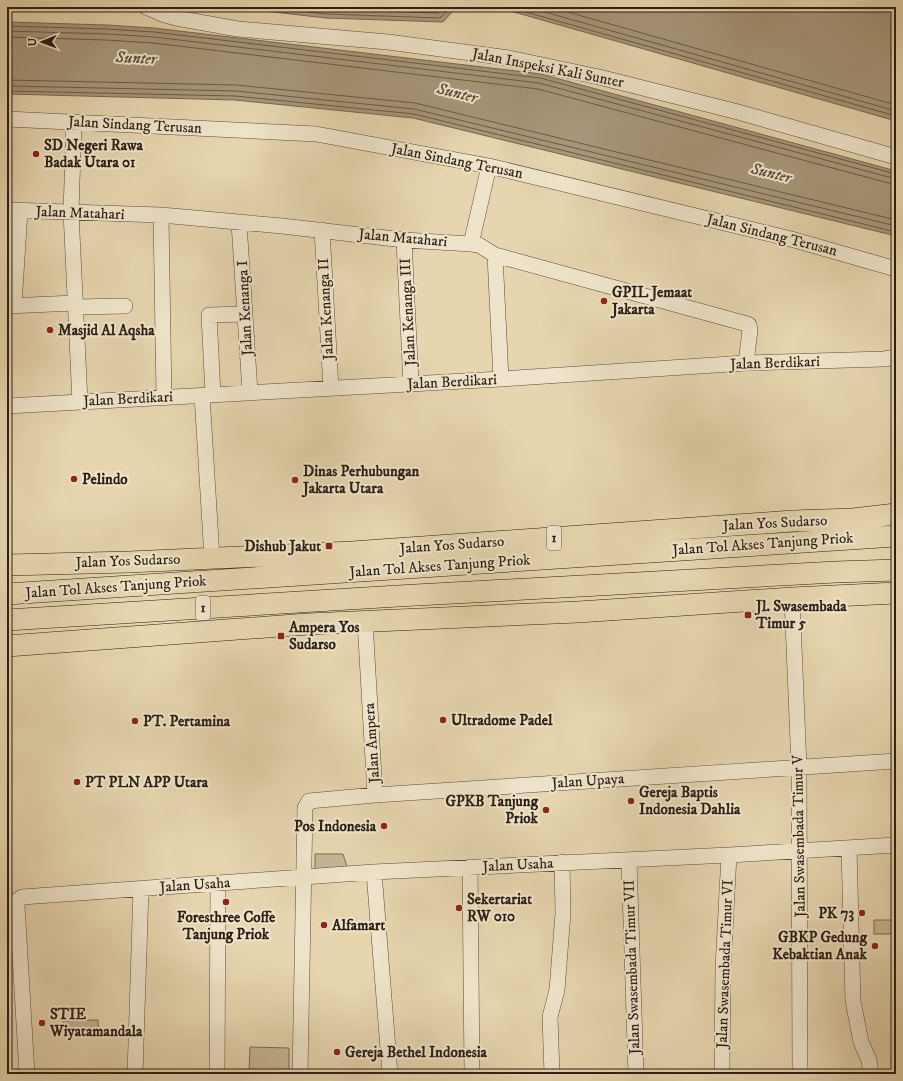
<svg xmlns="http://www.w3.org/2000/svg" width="903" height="1081" font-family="'IM FELL DW Pica',serif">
<rect width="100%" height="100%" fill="#e6d5af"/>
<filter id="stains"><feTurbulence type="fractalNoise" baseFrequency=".005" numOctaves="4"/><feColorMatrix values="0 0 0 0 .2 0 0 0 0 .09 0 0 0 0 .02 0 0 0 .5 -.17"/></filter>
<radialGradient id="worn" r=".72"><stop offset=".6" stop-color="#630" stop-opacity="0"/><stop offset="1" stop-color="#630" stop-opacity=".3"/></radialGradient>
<path fill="#c6b695" stroke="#796a54" d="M 315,854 L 343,854 L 348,870 L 315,872 Z
M 874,920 L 896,920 L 896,934 L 874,934 Z
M 98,1020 L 99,1035 L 64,1036 L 63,1021 Z
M 250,1047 L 289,1048 L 289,1074 L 249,1073 Z"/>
<path fill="#a7977a" stroke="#766751" d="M 230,7 L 896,7 L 896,121 L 514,12 L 485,8 L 453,11 L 443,22 L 326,18 Z
M 7,22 L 107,25 L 154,28 L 541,74 L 896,171 L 896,236 L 413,118 L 235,100 L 7,94 Z"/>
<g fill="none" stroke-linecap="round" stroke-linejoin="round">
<path stroke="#6a5b47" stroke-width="1" d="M 264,7 L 326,14 L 440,18 L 450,8 L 454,7
M 306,7 L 327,9 L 438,13 L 445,7
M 505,7 L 515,9 L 896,116
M 527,7 L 896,111
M 550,7 L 896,105
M 7,26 L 107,29 L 154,32 L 540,78 L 896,174
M 7,31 L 107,34 L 154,37 L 539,83 L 896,179
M 7,37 L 106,40 L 153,43 L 538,89 L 896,185
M 7,80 L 236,85 L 415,103 L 896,220
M 7,86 L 236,91 L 414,109 L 896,226
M 7,91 L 235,96 L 414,114 L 896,232"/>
<defs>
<path id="minor" d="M 146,7 L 162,14 L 176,18 L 238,29 L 388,42 L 509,58 L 599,77 L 738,112 L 896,157
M 7,119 L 316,134 L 489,166 L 791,239 L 896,269
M 74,122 L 71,212 L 80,402
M 7,210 L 161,215 L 282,226 L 404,240 L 471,244 L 479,245 L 495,255 L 747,324 L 749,325 L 750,330 L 746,363
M 161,215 L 164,397
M 239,223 L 250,392
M 322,230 L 331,388
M 404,240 L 411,384
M 471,244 L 489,166
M 495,255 L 501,379
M 14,305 L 20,211
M 7,306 L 75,303
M 76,307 L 125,306
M 213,394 L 209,315 L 245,314
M 202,395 L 212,558
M 7,406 L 501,379 L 746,363 L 884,359 L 896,357
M 792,598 L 799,767 L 800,1074
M 365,621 L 375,795
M 849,848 L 853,1001 L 861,1042 L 869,1060 L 871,1074
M 629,860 L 636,1074
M 470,867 L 472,1074
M 374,872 L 390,1074
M 27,1074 L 17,905 L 18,900 L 22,897 L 374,872 L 729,855 L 896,845
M 135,1074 L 141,889
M 217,1074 L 218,884
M 300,1074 L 305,808 L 309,801 L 375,795 L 896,761
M 552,1074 L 550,1017 L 557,990 L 563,913 L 562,862
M 722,1074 L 723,968 L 729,855"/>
<path id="highway" d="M 7,565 L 129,562 L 352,552 L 793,521 L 853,519 L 896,514
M 7,594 L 896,536
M 7,620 L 398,596 L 836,572 L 896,570
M 7,646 L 308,624 L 578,612 L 792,598 L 896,593"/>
</defs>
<use href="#minor" stroke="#5a4c3b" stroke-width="16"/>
<use href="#highway" stroke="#2c1f14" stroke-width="22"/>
<use href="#minor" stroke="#efe4cb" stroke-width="15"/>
<use href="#highway" stroke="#e6d5af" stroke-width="21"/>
</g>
<g fill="#8f2418" stroke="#efe4cb" stroke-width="1.5">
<circle cx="36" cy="154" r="4"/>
<circle cx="604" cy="301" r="4"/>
<circle cx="50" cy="330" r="4"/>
<circle cx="74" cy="479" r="4"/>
<circle cx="295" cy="480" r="4"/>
<rect x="325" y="542" width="8" height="8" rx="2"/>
<rect x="744" y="611" width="8" height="8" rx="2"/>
<rect x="277" y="632" width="8" height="8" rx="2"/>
<circle cx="443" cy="720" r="4"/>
<circle cx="135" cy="721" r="4"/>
<circle cx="77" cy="782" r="4"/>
<circle cx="631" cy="801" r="4"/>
<circle cx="546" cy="810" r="4"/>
<circle cx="384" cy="826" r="4"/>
<circle cx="226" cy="902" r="4"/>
<circle cx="459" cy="908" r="4"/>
<circle cx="862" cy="913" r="4"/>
<circle cx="324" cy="925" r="4"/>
<circle cx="875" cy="946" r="4"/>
<circle cx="42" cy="1023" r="4"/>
<circle cx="337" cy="1052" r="4"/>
</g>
<g text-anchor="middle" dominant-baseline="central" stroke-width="4" stroke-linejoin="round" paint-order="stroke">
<g fill="#efe4cb" stroke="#665a4b" stroke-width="1">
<rect x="547" y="526" width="14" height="24" rx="3"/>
<rect x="196" y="596" width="14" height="24" rx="3"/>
</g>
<g font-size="14" font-weight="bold" fill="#2c1f14">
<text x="554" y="538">1</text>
<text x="203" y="608">1</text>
</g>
<g font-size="15" fill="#2c1f14" stroke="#efe4cb">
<text transform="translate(548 68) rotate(11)">Jalan Inspeksi Kali Sunter</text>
<text transform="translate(135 125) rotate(3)">Jalan Sindang Terusan</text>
<text transform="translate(457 161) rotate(11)">Jalan Sindang Terusan</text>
<text transform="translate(80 213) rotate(2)">Jalan Matahari</text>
<text transform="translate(772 235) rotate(14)">Jalan Sindang Terusan</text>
<text transform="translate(403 238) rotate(5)">Jalan Matahari</text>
<text transform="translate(245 308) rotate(-93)">Jalan Kenanga I</text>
<text transform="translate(326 309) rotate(-93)">Jalan Kenanga II</text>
<text transform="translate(408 312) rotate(-93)">Jalan Kenanga III</text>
<text transform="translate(775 363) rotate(-2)">Jalan Berdikari</text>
<text transform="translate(452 382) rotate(-3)">Jalan Berdikari</text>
<text transform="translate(128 399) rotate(-3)">Jalan Berdikari</text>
<text transform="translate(775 523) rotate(-3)">Jalan Yos Sudarso</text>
<text transform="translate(763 544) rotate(-4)">Jalan Tol Akses Tanjung Priok</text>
<text transform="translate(452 545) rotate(-4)">Jalan Yos Sudarso</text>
<text transform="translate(128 561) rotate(-2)">Jalan Yos Sudarso</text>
<text transform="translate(440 566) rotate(-4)">Jalan Tol Akses Tanjung Priok</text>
<text transform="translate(116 587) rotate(-4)">Jalan Tol Akses Tanjung Priok</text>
<text transform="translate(372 743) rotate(-94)">Jalan Ampera</text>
<text transform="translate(588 781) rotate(-4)">Jalan Upaya</text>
<text transform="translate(799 836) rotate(-91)">Jalan Swasembada Timur V</text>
<text transform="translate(518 865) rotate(-3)">Jalan Usaha</text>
<text transform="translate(195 885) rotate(-4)">Jalan Usaha</text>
<text transform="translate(725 964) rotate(-88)">Jalan Swasembada Timur VI</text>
<text transform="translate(632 967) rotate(-92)">Jalan Swasembada Timur VII</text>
</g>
<g font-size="15" font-weight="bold" fill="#2c1f14" stroke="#efe4cb" text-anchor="start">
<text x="44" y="145">SD Negeri Rawa<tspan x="44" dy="17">Badak Utara 01</tspan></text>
<text x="612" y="292">GPIL Jemaat<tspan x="612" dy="17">Jakarta</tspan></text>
<text x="58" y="330">Masjid Al Aqsha</text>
<text x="303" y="471">Dinas Perhubungan<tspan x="303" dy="17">Jakarta Utara</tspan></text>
<text x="82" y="479">Pelindo</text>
<text x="321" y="546" text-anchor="end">Dishub Jakut</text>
<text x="756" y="606">Jl. Swasembada<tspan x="756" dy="17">Timur 5</tspan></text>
<text x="289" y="627">Ampera Yos<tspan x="289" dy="17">Sudarso</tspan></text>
<text x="451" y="720">Ultradome Padel</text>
<text x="143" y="721">PT. Pertamina</text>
<text x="85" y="782">PT PLN APP Utara</text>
<text x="639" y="792">Gereja Baptis<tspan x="639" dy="17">Indonesia Dahlia</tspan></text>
<text x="538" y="801" text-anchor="end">GPKB Tanjung<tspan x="538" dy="17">Priok</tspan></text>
<text x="376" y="826" text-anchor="end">Pos Indonesia</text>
<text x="467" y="899">Sekertariat<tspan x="467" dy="17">RW 010</tspan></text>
<text x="854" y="913" text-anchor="end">PK 73</text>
<text x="226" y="917" text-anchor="middle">Foresthree Coffe<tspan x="226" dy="17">Tanjung Priok</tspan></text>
<text x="332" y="925">Alfamart</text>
<text x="867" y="937" text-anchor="end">GBKP Gedung<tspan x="867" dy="17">Kebaktian Anak</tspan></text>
<text x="50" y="1014">STIE<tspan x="50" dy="17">Wiyatamandala</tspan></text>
<text x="345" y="1052">Gereja Bethel Indonesia</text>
</g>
<g font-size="16" font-style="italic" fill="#574938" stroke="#efe4cb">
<text transform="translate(136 58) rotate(3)">Sunter</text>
<text transform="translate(457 93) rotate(14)">Sunter</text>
<text transform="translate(771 173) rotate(14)">Sunter</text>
</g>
</g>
<rect width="903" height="1081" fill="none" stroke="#e6d5af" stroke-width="24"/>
<rect x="8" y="8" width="887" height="1065" fill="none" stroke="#2c1f14" stroke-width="2"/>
<rect x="12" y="12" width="879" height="1057" fill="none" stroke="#2c1f14"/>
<g transform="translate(42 42) rotate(269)" stroke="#efe4cb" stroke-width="3" paint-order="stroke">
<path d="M0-3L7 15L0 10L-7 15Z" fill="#2c1f14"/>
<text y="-6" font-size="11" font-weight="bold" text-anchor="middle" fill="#2c1f14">U</text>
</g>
<rect width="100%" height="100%" filter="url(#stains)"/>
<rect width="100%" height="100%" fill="url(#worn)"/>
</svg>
